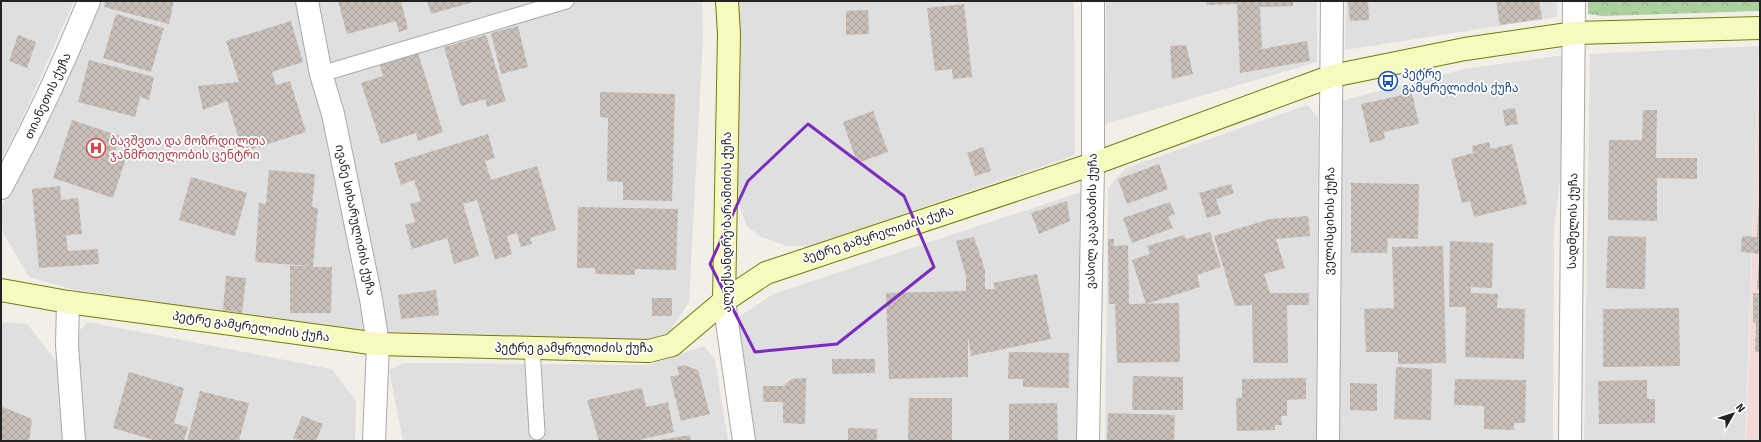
<svg xmlns="http://www.w3.org/2000/svg" width="1761" height="442" font-family="Signika,'Noto Sans Georgian',sans-serif">
<defs>
<pattern id="forest-crowns" width="20" height="18" patternUnits="userSpaceOnUse"><rect width="20" height="18" fill="#add19e"/><path d="M2 6a3 3 0 1 1 6 0M12 15a3 3 0 1 1 6 0" fill="none" stroke="#95b388"/></pattern>
<pattern id="building-cross-hatch" width="8" height="8" patternUnits="userSpaceOnUse"><rect width="8" height="8" fill="#c7bfb8"/><path d="M0 0l8 8M0 8l8-8" fill="none" stroke="#aba49e"/></pattern>
</defs>
<rect width="100%" height="100%" fill="#f2efe9"/>
<path fill="#e0dfdf" d="M 1,1 L 74,1 L 19,126 L 1,159 Z
M 98,1 L 702,1 L 703,37 L 689,302 L 665,338 L 642,342 L 345,331 L 71,289 L 29,277 L 1,229 L 1,208 Z
M 737,1 L 1074,1 L 1075,155 L 810,246 L 787,246 L 761,237 L 746,225 L 738,199 Z
M 1106,1 L 1317,1 L 1317,62 L 1105,124 Z
M 1346,1 L 1557,1 L 1557,17 L 1345,50 Z
M 1759,46 L 1745,441 L 1584,441 L 1590,54 Z
M 1564,55 L 1562,166 L 1554,227 L 1553,441 L 1339,441 L 1340,101 L 1465,69 Z
M 1307,105 L 1318,117 L 1316,441 L 1105,441 L 1108,188 L 1126,168 Z
M 1087,190 L 1082,441 L 750,441 L 733,321 L 773,294 Z
M 1,322 L 27,324 L 57,362 L 64,441 L 1,441 Z
M 88,322 L 332,369 L 356,401 L 355,441 L 84,441 L 78,332 Z
M 704,346 L 715,360 L 728,441 L 403,441 L 389,370 L 403,363 L 648,365 Z"/>
<path fill="#f2dad9" d="M 1759,46 L 1760,441 L 1746,441 Z"/>
<path fill="url(#forest-crowns)" d="M 1588,1 L 1760,1 L 1760,11 L 1602,16 L 1588,14 Z"/>
<path fill="url(#building-cross-hatch)" d="M 105,1 L 174,1 L 169,24 L 104,7 Z
M 338,1 L 401,1 L 408,29 L 399,32 L 396,21 L 347,34 Z
M 427,1 L 477,1 L 431,14 Z
M 1206,1 L 1293,1 L 1293,6 L 1260,7 L 1262,49 L 1307,41 L 1310,61 L 1240,73 L 1237,4 L 1206,5 Z
M 1348,1 L 1368,1 L 1369,20 L 1350,21 Z
M 1496,1 L 1539,1 L 1542,19 L 1500,25 Z
M 964,4 L 972,77 L 953,79 L 952,69 L 935,71 L 927,8 Z
M 868,10 L 869,34 L 846,35 L 846,11 Z
M 116,14 L 164,28 L 151,72 L 103,58 Z
M 291,21 L 303,62 L 272,72 L 276,85 L 290,81 L 306,132 L 243,152 L 227,101 L 203,110 L 198,86 L 239,82 L 226,41 Z
M 518,26 L 528,67 L 501,74 L 491,33 Z
M 18,35 L 36,42 L 27,68 L 9,61 Z
M 486,35 L 506,101 L 487,107 L 485,99 L 461,106 L 444,47 Z
M 1186,45 L 1193,74 L 1172,79 L 1170,46 Z
M 418,53 L 443,132 L 418,141 L 416,133 L 381,144 L 361,83 L 383,76 L 380,65 Z
M 89,60 L 154,77 L 149,100 L 140,97 L 135,117 L 78,102 Z
M 600,92 L 675,94 L 672,201 L 623,200 L 623,182 L 607,181 L 608,118 L 600,117 Z
M 1412,93 L 1419,124 L 1384,132 L 1385,139 L 1370,143 L 1361,104 Z
M 1515,108 L 1518,124 L 1505,126 L 1503,110 Z
M 1643,110 L 1657,110 L 1656,158 L 1697,158 L 1697,179 L 1657,178 L 1657,221 L 1608,220 L 1609,140 L 1642,140 Z
M 873,111 L 888,152 L 857,163 L 843,122 Z
M 72,120 L 120,136 L 114,154 L 126,158 L 113,198 L 53,178 Z
M 488,134 L 495,158 L 485,161 L 491,180 L 537,166 L 556,230 L 530,238 L 532,244 L 521,247 L 517,233 L 507,236 L 512,254 L 495,260 L 477,200 L 463,204 L 479,256 L 454,264 L 447,238 L 412,249 L 405,225 L 415,222 L 410,204 L 421,201 L 414,180 L 401,185 L 394,163 Z
M 1489,142 L 1491,149 L 1512,144 L 1527,204 L 1474,217 L 1470,201 L 1462,203 L 1451,159 L 1473,153 L 1472,146 Z
M 983,147 L 991,171 L 975,176 L 967,153 Z
M 1159,164 L 1168,189 L 1127,204 L 1118,179 Z
M 269,170 L 315,174 L 312,207 L 318,208 L 313,267 L 332,267 L 331,313 L 290,313 L 290,266 L 310,266 L 255,262 L 259,203 L 266,204 Z
M 191,177 L 247,193 L 235,236 L 179,220 Z
M 1351,183 L 1419,184 L 1418,239 L 1388,238 L 1387,253 L 1351,253 Z
M 1231,184 L 1234,193 L 1216,199 L 1221,214 L 1207,218 L 1199,193 Z
M 60,186 L 61,200 L 78,198 L 82,234 L 66,235 L 68,251 L 98,249 L 99,264 L 39,268 L 32,189 Z
M 1759,199 L 1760,254 L 1741,252 L 1742,236 L 1757,237 Z
M 1067,201 L 1070,221 L 1039,234 L 1031,213 Z
M 1170,202 L 1175,214 L 1168,217 L 1173,228 L 1132,243 L 1123,218 Z
M 578,207 L 678,209 L 676,270 L 635,269 L 635,275 L 595,274 L 595,268 L 577,268 Z
M 1308,216 L 1310,236 L 1276,239 L 1285,268 L 1264,274 L 1270,293 L 1309,293 L 1309,305 L 1287,305 L 1288,363 L 1253,363 L 1252,305 L 1235,306 L 1214,236 L 1270,219 Z
M 1210,232 L 1221,267 L 1197,275 L 1200,287 L 1146,304 L 1132,260 L 1150,254 L 1147,246 L 1184,235 L 1186,239 Z
M 1608,236 L 1646,237 L 1645,289 L 1606,288 Z
M 974,237 L 985,270 L 985,289 L 995,289 L 993,283 L 1037,274 L 1051,339 L 971,356 L 968,337 L 968,377 L 889,379 L 886,293 L 966,291 L 966,276 L 956,241 Z
M 1108,239 L 1114,239 L 1114,246 L 1128,245 L 1129,304 L 1179,303 L 1180,362 L 1117,363 L 1115,304 L 1109,304 Z
M 1450,241 L 1493,243 L 1492,288 L 1471,287 L 1471,293 L 1498,294 L 1497,308 L 1525,309 L 1524,359 L 1465,357 L 1466,307 L 1449,307 Z
M 1443,246 L 1446,363 L 1398,364 L 1398,352 L 1366,352 L 1364,309 L 1394,308 L 1392,247 Z
M 1759,260 L 1760,260 L 1760,290 L 1757,289 Z
M 226,276 L 246,278 L 242,313 L 223,310 Z
M 436,290 L 439,315 L 401,319 L 398,295 Z
M 1753,293 L 1760,293 L 1760,352 L 1755,352 L 1756,323 L 1753,322 Z
M 652,298 L 672,298 L 672,316 L 652,316 Z
M 1679,308 L 1680,366 L 1603,367 L 1603,309 Z
M 1009,352 L 1069,353 L 1069,388 L 1023,387 L 1023,379 L 1008,379 Z
M 832,359 L 875,359 L 875,373 L 832,374 Z
M 684,365 L 698,370 L 710,414 L 681,421 L 670,377 L 679,375 L 677,367 Z
M 1396,367 L 1432,369 L 1431,420 L 1394,419 Z
M 129,372 L 184,388 L 174,423 L 188,427 L 184,441 L 157,441 L 113,428 Z
M 1133,376 L 1183,377 L 1183,410 L 1132,410 Z
M 806,378 L 805,424 L 783,423 L 783,402 L 763,402 L 763,386 L 783,386 L 792,379 Z
M 1306,378 L 1306,399 L 1287,400 L 1287,416 L 1281,416 L 1282,425 L 1275,425 L 1275,430 L 1237,431 L 1236,398 L 1242,398 L 1242,379 Z
M 1455,379 L 1526,380 L 1525,423 L 1514,423 L 1514,430 L 1484,429 L 1484,406 L 1454,405 Z
M 1647,380 L 1647,399 L 1655,399 L 1655,423 L 1599,424 L 1598,381 Z
M 1350,383 L 1377,384 L 1377,411 L 1350,410 Z
M 642,388 L 646,407 L 668,402 L 674,432 L 634,441 L 599,441 L 587,400 Z
M 200,391 L 249,403 L 239,441 L 187,441 Z
M 909,398 L 952,398 L 952,441 L 908,441 Z
M 1057,403 L 1058,441 L 1009,441 L 1009,404 Z
M 1,406 L 32,419 L 29,441 L 1,441 Z
M 1108,413 L 1175,415 L 1174,441 L 1107,441 Z
M 302,416 L 323,424 L 316,441 L 301,441 L 293,438 Z
M 848,428 L 877,429 L 877,441 L 848,441 Z
M 690,435 L 691,441 L 659,441 L 659,440 Z"/>
<g fill="none" stroke-linecap="round" stroke-linejoin="round">
<defs>
<path id="lane" d="M 321,74 L 566,1
M 532,348 L 537,432"/>
<path id="street" d="M 307,1 L 321,74 L 333,114 L 371,299 L 378,344 L 374,441
M 1,188 C 34,127 63,65 89,1
M 724,301 L 744,441
M 68,302 L 67,345 L 74,441
M 1088,441 L 1093,164 L 1093,1
M 1328,441 L 1332,1
M 1570,441 L 1574,1"/>
<path id="secondary" d="M 1,290 L 68,302 L 378,344 L 649,351 L 672,345 L 724,301 L 766,273 L 1093,164 L 1332,76 L 1465,49 L 1575,33 L 1760,28
M 724,301 L 729,34 L 727,1"/>
</defs>
<use href="#lane" stroke="#a9a9a9" stroke-width="17"/>
<use href="#street" stroke="#a9a9a9" stroke-width="24"/>
<use href="#secondary" stroke="#707d05" stroke-width="24"/>
<use href="#lane" stroke="#fff" stroke-width="15"/>
<use href="#street" stroke="#fff" stroke-width="22"/>
<use href="#secondary" stroke="#f7fabf" stroke-width="22"/>
</g>
<path fill="none" stroke="#7b2cbf" stroke-width="3" stroke-linejoin="round" d="M 808,124 L 904,196 L 934,267 L 837,344 L 755,352 L 710,264 L 748,181 Z"/>
<defs>
<symbol id="bus-ring" viewBox="-11 -11 22 22"><circle r="9.5" fill="#fff" stroke="#1a4fb4" stroke-width="1.5"/><path d="M-5-6H5V4H4V6H2V4H-2V6H-4V4H-5ZM-3.5-4V0h7V-4ZM-3.5 1.2v1.5H-2V1.2ZM2 1.2v1.5H3.5V1.2Z" fill="#1a4fb4"/></symbol>
<symbol id="hospital-ring" viewBox="-11 -11 22 22"><circle r="9.5" fill="#fff" stroke="#e0444e" stroke-width="1.5"/><path d="M-5-5h3v3.5h4V-5h3V5h-3V1.5h-4V5h-3Z" fill="#e0444e"/></symbol>
</defs>
<g fill-rule="evenodd">
<use href="#bus-ring" x="1377" y="70" width="22" height="22"/>
<use href="#hospital-ring" x="85" y="137" width="22" height="22"/>
</g>
<g text-anchor="middle" dominant-baseline="central" stroke-width="3.5" stroke-linejoin="round" paint-order="stroke">
<g font-size="12" fill="#164399" stroke="#fff" text-anchor="start">
<text x="1402" y="74">პეტრე<tspan x="1402" dy="14">გამყრელიძის ქუჩა</tspan></text>
</g>
<g font-size="12" fill="#222" stroke="#fff">
<text transform="translate(48 96) rotate(-65)">თიანეთის ქუჩა</text>
<text transform="translate(355 220) rotate(78)">ივანე სიხარულიძის ქუჩა</text>
<text transform="translate(1092 221) rotate(-89)">ვასილ კაკაბაძის ქუჩა</text>
<text transform="translate(1330 221) rotate(-89)">ველისციხის ქუჩა</text>
<text transform="translate(1573 221) rotate(-89)">სადმელის ქუჩა</text>
<text transform="translate(727 222) rotate(-90)">ალექსანდრე ბარამიძის ქუჩა</text>
<text transform="translate(878 235) rotate(-18)">პეტრე გამყრელიძის ქუჩა</text>
<text transform="translate(251 327) rotate(8)">პეტრე გამყრელიძის ქუჩა</text>
<text x="574" y="348">პეტრე გამყრელიძის ქუჩა</text>
</g>
<g font-size="12" fill="#be3a42" stroke="#fff" text-anchor="start">
<text x="110" y="141">ბავშვთა და მოზრდილთა<tspan x="110" dy="14">ჯანმრთელობის ცენტრი</tspan></text>
</g>
</g>
<rect width="1761" height="442" fill="none" stroke="#222222" stroke-width="4"/>
<g transform="translate(1733 414) rotate(51)" stroke="#ffffff" stroke-width="3" paint-order="stroke">
<path d="M0-3L7 15L0 10L-7 15Z" fill="#222222"/>
<text y="-6" font-size="11" font-weight="bold" text-anchor="middle" fill="#222222">N</text>
</g>
</svg>
